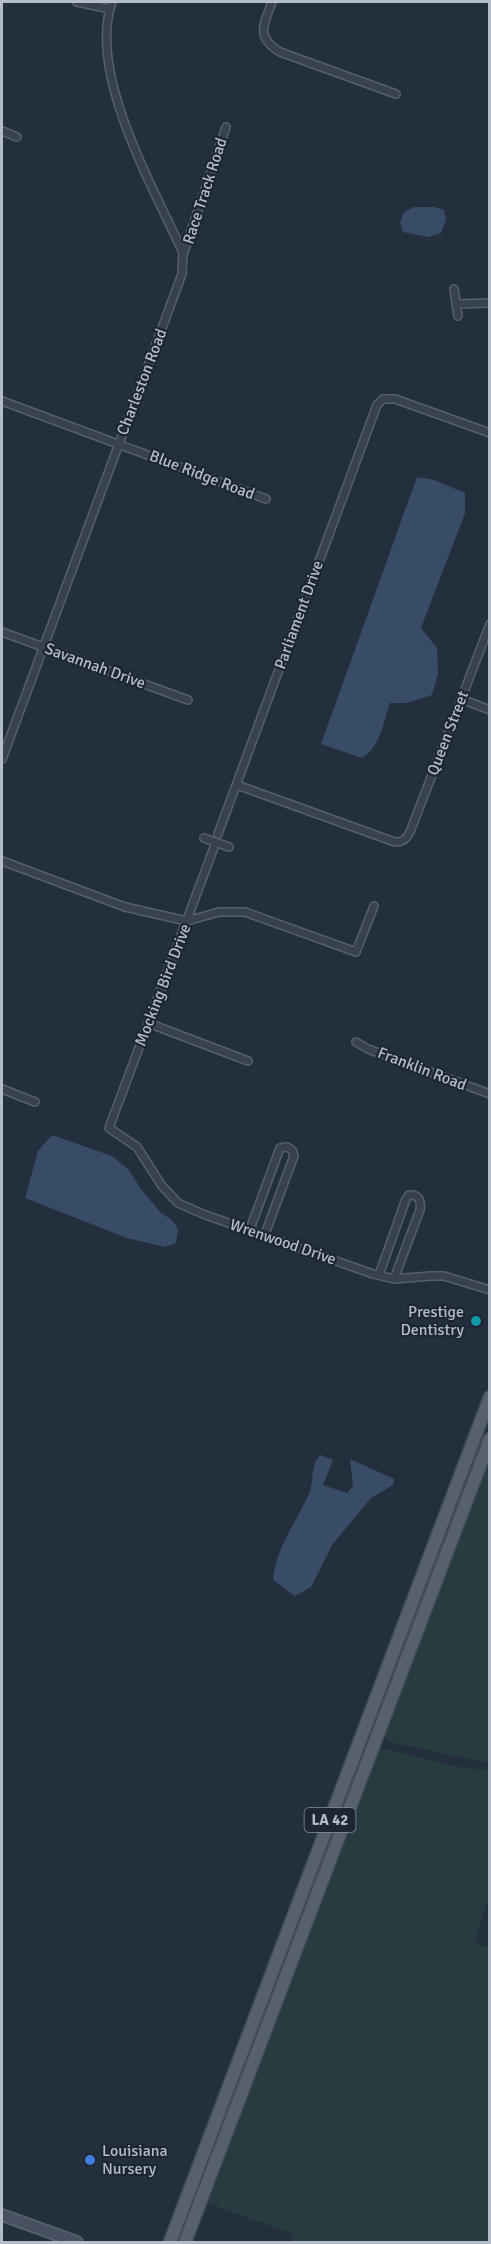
<svg xmlns="http://www.w3.org/2000/svg" width="491" height="2244" font-family="Signika,sans-serif">
<rect width="100%" height="100%" fill="#242f3e"/>
<path fill="#263c3f" d="M 489,1457 L 489,1763 L 389,1742 L 384,1736 Z
M 386,1749 L 459,1767 L 489,1770 L 489,1898 L 474,1942 L 489,1948 L 489,2242 L 291,2242 L 294,2234 L 208,2204 L 379,1752 Z"/>
<path fill="#394c67" d="M 414,207 L 434,207 L 444,210 L 446,219 L 441,233 L 428,237 L 403,232 L 400,222 L 404,212 Z
M 417,477 L 434,480 L 465,493 L 465,513 L 421,628 L 437,648 L 438,674 L 432,695 L 407,703 L 390,703 C 383,723 381,746 362,758 L 321,744 Z
M 52,1135 L 112,1156 L 128,1169 L 141,1189 L 160,1212 L 173,1221 L 178,1229 L 176,1243 L 165,1247 L 127,1238 L 25,1198 L 38,1151 Z
M 321,1455 L 333,1460 L 323,1485 L 347,1493 L 353,1486 L 350,1459 L 394,1479 L 393,1485 L 371,1498 L 332,1545 L 311,1587 L 295,1596 L 273,1580 C 275,1550 296,1522 309,1494 C 315,1480 309,1465 321,1455 Z"/>
<g fill="none" stroke-linecap="round" stroke-linejoin="round">
<defs>
<path id="street" d="M 77,2 L 110,9
M 272,2 C 264,24 255,37 280,52 L 396,94
M 2,131 L 17,137
M 183,255 L 226,127
M 454,289 L 458,316
M 456,304 L 490,303
M 2,401 L 266,499
M 2,632 L 188,700
M 461,699 L 490,710
M 2,759 L 182,274 L 183,253 C 154,188 87,74 112,2
M 237,785 L 392,841 C 401,844 406,840 410,832 L 490,624
M 218,834 L 377,405 L 383,399 L 395,399 L 490,433
M 204,838 L 229,847
M 216,842 L 109,1128 L 137,1147 L 162,1186 L 178,1203 L 203,1214 L 373,1274 L 394,1279 L 431,1276 L 444,1276 L 490,1290
M 2,861 L 125,907 L 187,921 L 219,912 L 245,912 L 356,952 L 374,906
M 148,1023 L 248,1061
M 356,1042 L 368,1049 L 490,1094
M 2,1089 L 35,1102
M 250,1229 L 280,1148 L 287,1147 L 292,1150 L 294,1156 L 265,1234
M 379,1275 L 406,1199 L 409,1195 C 420,1194 421,1202 420,1210 L 394,1279"/>
<path id="secondary" d="M 2,2215 L 77,2242"/>
<path id="primary" d="M 170,2242 L 490,1397
M 185,2242 L 490,1439"/>
</defs>
<use href="#street" stroke="#565f6c" stroke-width="10"/>
<use href="#secondary" stroke="#565f6c" stroke-width="14"/>
<use href="#primary" stroke="#414a57" stroke-width="15"/>
<use href="#street" stroke="#38414e" stroke-width="7"/>
<use href="#secondary" stroke="#465061" stroke-width="10"/>
<use href="#primary" stroke="#56606e" stroke-width="12"/>
</g>
<circle fill="#0f9aa8" stroke="#1d2633" stroke-width="2" cx="476" cy="1321" r="6"/>
<circle fill="#3f7fe0" stroke="#1d2633" stroke-width="2" cx="90" cy="2160" r="6"/>
<g text-anchor="middle" dominant-baseline="central" stroke-width="4.5" stroke-linejoin="round" paint-order="stroke">
<rect fill="#1d2633" stroke="#878f9c" stroke-width="1.5" x="304.5" y="1808" width="51" height="24" rx="4.5"/>
<g font-size="15" font-weight="bold" fill="#b4bcc9">
<text x="330" y="1820">LA 42</text>
</g>
<g font-size="16" fill="#b4bcc9" stroke="#1d2633">
<text transform="translate(205 191) rotate(-72)">Race Track Road</text>
<text transform="translate(142 382) rotate(-69)">Charleston Road</text>
<text transform="translate(202 475) rotate(21)">Blue Ridge Road</text>
<text transform="translate(299 615) rotate(-70)">Parliament Drive</text>
<text transform="translate(95 666) rotate(20)">Savannah Drive</text>
<text transform="translate(448 733) rotate(-69)">Queen Street</text>
<text transform="translate(163 985) rotate(-69)">Mocking Bird Drive</text>
<text transform="translate(422 1069) rotate(21)">Franklin Road</text>
<text transform="translate(283 1242) rotate(19)">Wrenwood Drive</text>
</g>
<g font-size="16" fill="#b4bcc9" stroke="#1d2633" text-anchor="end">
<text x="464" y="1312">Prestige<tspan x="464" dy="18">Dentistry</tspan></text>
<text x="102" y="2151" text-anchor="start">Louisiana<tspan x="102" dy="18">Nursery</tspan></text>
</g>
</g>
<rect width="491" height="2244" fill="none" stroke="#b4bcc9" stroke-width="6"/>
</svg>
